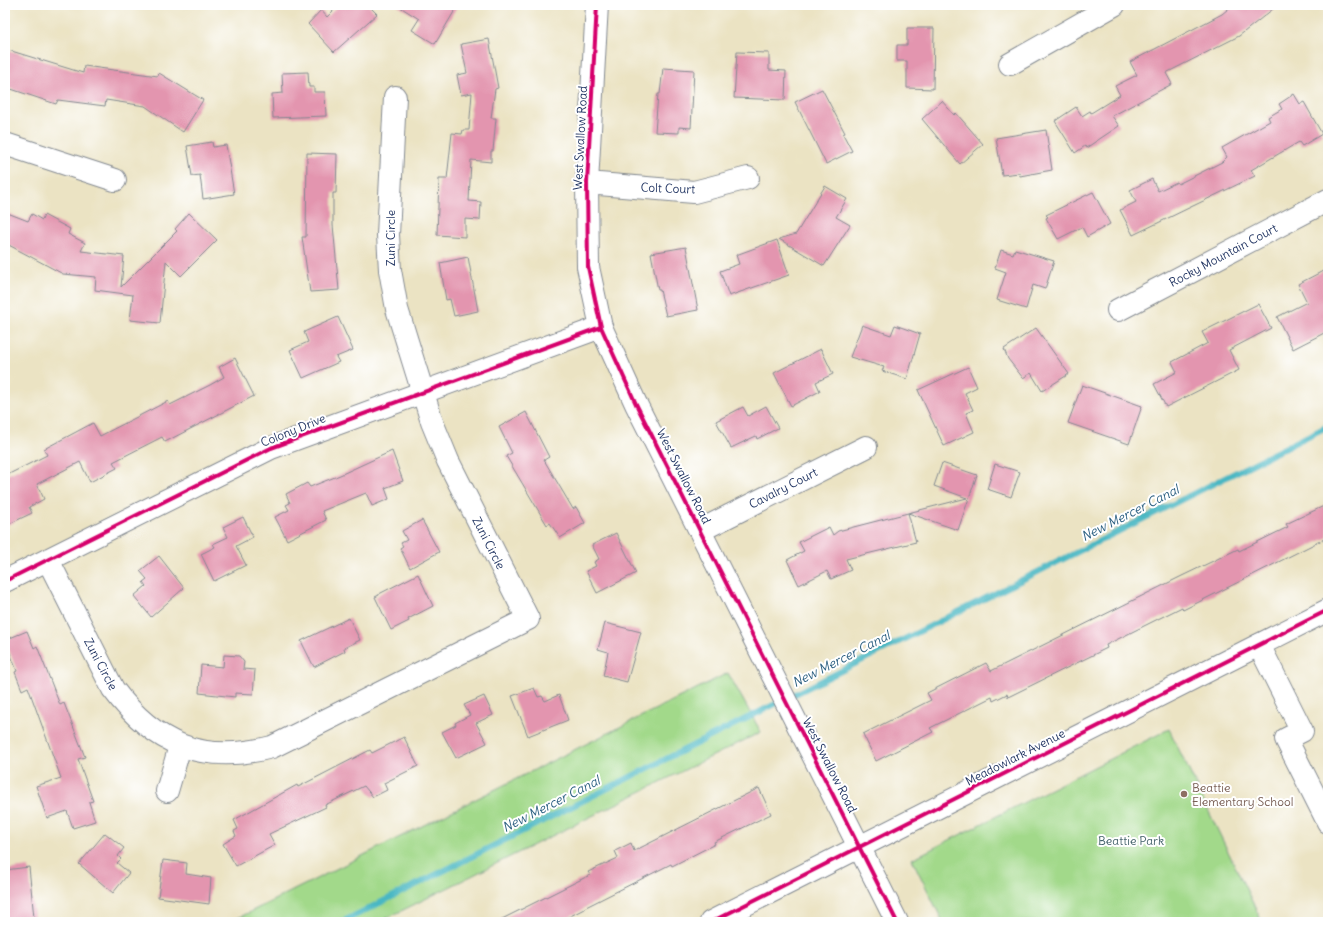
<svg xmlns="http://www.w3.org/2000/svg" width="1333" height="927" viewBox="0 0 1333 927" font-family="Delius,sans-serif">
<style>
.green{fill:#a2d98a;stroke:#5e8474}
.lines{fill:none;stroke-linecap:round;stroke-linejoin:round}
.stream{stroke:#49b7c3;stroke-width:6}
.building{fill:#e395af}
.minor-casing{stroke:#838990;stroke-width:24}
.minor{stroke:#fff;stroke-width:22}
.cycleway-casing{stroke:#fff;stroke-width:6}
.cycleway{stroke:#d6006c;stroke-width:4}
.education-dot{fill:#8d6e63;stroke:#fff;stroke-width:1.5}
.labels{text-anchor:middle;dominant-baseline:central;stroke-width:4;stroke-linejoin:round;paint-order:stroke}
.street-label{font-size:12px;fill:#1b2f5e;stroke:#fff}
.education-label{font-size:12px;fill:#785e54;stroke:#fff;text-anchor:start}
.park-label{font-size:12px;fill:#44626b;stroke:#fff}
.water-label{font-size:13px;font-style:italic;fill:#2b5f81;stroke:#fff}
</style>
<rect width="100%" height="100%" fill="#fff"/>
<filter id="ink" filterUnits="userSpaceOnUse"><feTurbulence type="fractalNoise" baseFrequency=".025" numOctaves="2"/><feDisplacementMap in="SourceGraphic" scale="8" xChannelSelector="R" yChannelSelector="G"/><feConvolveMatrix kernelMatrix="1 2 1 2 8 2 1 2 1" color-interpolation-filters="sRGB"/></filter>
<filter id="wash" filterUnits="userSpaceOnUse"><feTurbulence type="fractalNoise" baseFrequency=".012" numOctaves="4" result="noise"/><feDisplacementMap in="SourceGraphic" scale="16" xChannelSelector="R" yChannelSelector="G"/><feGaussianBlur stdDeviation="0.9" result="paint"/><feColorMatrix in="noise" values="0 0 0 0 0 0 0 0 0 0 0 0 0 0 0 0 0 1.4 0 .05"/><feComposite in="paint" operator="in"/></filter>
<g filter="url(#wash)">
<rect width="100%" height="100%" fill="#ebe3c3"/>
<!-- green -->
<g class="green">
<polygon points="728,673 761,732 379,922 230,922"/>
<polygon points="1169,729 1262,922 943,922 912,859"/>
</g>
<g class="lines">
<!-- stream -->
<polyline class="stream" points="342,922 1328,426"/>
</g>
<g id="blocks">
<!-- building -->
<g class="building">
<polygon points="339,5 368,5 377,14 334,52 308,24 321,10 327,17"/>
<polygon points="397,5 458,5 435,44 412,30 419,19"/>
<polygon points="1233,5 1278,5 1239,36 1166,73 1172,84 1112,116 1119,126 1086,148 1085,146 1075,153 1055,121 1076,107 1082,116 1090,111 1091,113 1120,95 1115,86 1137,75 1130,62 1222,14"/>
<polygon points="907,28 934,28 933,89 907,88 907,61 897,61 897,45 907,45"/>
<polygon points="489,39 498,88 495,89 491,118 496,118 493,151 491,151 491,162 471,160 469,201 481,202 480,220 465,219 465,237 437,235 439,179 447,179 452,133 462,134 463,130 469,130 472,93 461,95 457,75 467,73 461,44"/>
<polygon points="5,49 83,73 84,66 158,76 159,73 203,100 183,132 145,106 106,100 105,106 58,100 56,104 5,87"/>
<polygon points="737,52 769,53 769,70 786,71 785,100 734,98"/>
<polygon points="663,68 694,70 691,128 679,127 679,133 655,132 658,94 660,94"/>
<polygon points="308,72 309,87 314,87 314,92 325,92 326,116 273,118 272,94 283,93 282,73"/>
<polygon points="822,89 845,133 843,134 852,151 826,164 795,102"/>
<polygon points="1294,94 1300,104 1304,102 1322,134 1302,146 1299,142 1251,170 1255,176 1133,235 1120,210 1136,202 1130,190 1152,179 1158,191 1177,182 1178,184 1222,162 1227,157 1222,148 1270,121 1268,117 1282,109 1279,104"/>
<polygon points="942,101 954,115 956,113 983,144 960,164 922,119"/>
<polygon points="1046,130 1052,170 1020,176 1019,173 1002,175 996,138"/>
<polygon points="212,142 213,147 226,145 234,194 203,199 200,175 192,176 187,146"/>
<polygon points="307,153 337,154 336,193 333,193 333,225 339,290 310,292 302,237 306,237"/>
<polygon points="825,186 847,199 836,217 850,225 824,266 779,239 796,234"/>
<polygon points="1093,192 1110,224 1087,237 1082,227 1058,239 1046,218 1048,217 1046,215"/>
<polygon points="5,212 28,221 32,214 42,220 44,215 70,229 68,234 85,243 81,251 124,256 121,287 177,231 175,229 189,213 217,240 181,276 166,261 160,323 130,320 133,295 95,290 96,277 63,274 5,243"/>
<polygon points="777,240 789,275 729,296 720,271 739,264 736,255"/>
<polygon points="686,247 698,310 666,316 660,290 658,290 651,253"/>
<polygon points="1015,249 1054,261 1045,289 1033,285 1026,309 997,300 1006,272 995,268 1001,250 1013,254"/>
<polygon points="468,257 478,311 454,316 450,299 446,300 440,263"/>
<polygon points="1323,271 1328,280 1328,331 1293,349 1277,317 1307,302 1298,284"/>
<polygon points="1258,304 1271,328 1229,350 1239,370 1166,407 1154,384 1177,372 1172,362 1208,343 1202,332"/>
<polygon points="338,317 353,350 336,357 339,362 303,378 290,350 308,342 304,332"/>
<polygon points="862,325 891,335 895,325 920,334 907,379 882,371 884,367 850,357"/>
<polygon points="1036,328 1069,374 1042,391 1031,373 1023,378 1008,359 1004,349"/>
<polygon points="821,349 833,374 816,382 820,391 791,406 774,373"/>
<polygon points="235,358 254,396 165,442 162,437 113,462 117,468 90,482 80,462 37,484 44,499 29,507 32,513 5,526 5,476 47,455 44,449 93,423 100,436 168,401 170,405 210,385 224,377 219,367"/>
<polygon points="968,367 977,387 965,393 973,410 966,413 974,432 944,446 918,390"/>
<polygon points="1082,385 1142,406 1129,444 1068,423"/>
<polygon points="766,406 778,428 757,439 756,436 731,448 716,421 743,407 748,416"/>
<polygon points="526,412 549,457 544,460 573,509 576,507 585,523 560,538 550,523 547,525 506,456 512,453 499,427"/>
<polygon points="392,451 403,481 385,488 389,499 372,506 366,493 322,511 326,520 287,540 275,517 289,510 286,505 290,503 286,494 307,483 310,487 340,475"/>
<polygon points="942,463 977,475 958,530 908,513 967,498 934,486"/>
<polygon points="995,464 1020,472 1011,497 987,489"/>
<polygon points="1328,504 1328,537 1183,610 1182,607 1106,645 1107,648 1008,697 1007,694 993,701 992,697 930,728 933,732 876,761 863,734 931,700 927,693 986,663 991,671 1182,576 1238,549 1239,551 1288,527 1286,524"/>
<polygon points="908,513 916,542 846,559 851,570 831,579 827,571 799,585 787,560 804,551 799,542 829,527 833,535 838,531"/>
<polygon points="243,517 253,537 236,546 246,565 214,581 201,554 215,547 213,544 228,537 223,527"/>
<polygon points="422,520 439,552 410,568 400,548 403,546 401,543 407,540 402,531"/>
<polygon points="616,533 636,573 597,593 586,571 596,566 594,562 599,559 592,545"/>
<polygon points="159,556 184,588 151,617 134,596 146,586 143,582 147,579 140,571"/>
<polygon points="418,574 433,606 408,619 409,621 391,630 375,597 379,595 379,594"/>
<polygon points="349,618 360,640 344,648 345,651 314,667 301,641"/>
<polygon points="605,623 641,632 627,682 603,676 608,652 598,649"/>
<polygon points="27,631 34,648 37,646 60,705 64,703 85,757 78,759 93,801 89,802 95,821 73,828 67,811 47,818 36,786 61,778 28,687 22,690 15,672 17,671 5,640"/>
<polygon points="224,655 239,656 244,662 243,669 255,670 253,694 235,693 235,697 199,693 201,665 223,667"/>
<polygon points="534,688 538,697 542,696 545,701 559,695 568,720 528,736 512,696"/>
<polygon points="484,696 493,715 476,723 487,743 456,758 442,732 456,725 455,723 470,715 464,705"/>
<polygon points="404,737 418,766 384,783 387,790 373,797 364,786 325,805 326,807 269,834 275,845 236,866 223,844 236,836 234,831 238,829 234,820 297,785 298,787 370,750 372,753"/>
<polygon points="759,788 771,814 714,842 715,844 672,866 671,864 584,908 584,909 559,922 496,922 590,875 588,872 618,858 615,851 631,843 634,851"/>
<polygon points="105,833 124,848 118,856 121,859 117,863 129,873 113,893 79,864"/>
<polygon points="163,860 187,863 186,874 211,878 209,904 158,897"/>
<polygon points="29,867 34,918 5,922 5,870"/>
</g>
</g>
</g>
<g filter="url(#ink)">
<use href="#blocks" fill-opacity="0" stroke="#838990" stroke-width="1"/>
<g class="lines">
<defs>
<g id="minor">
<polyline points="597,5 587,183 588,267 601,327 636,404 897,922"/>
<polyline points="1010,64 1114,5"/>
<polyline points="5,144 115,180"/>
<polyline points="587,183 694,192 748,178"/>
<polyline points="1118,310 1328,200"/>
<polyline points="701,530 866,447"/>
<path d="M 48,560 L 113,689 C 155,745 203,765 272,747 L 528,619 L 448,461 L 432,422 L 397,309 L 390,270 L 388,235 L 395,97"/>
<polyline points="5,581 271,448 601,327"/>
<polyline points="1259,645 1302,731 1286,739 1328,822"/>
<polyline points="167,791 180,746"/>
<polyline points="711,922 1328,610"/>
</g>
</defs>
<!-- minor casing -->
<use href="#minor" class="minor-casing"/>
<!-- minor -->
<use href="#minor" class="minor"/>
<defs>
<g id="cycleway">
<polyline points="597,5 587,183 588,267 601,327 636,404 897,922"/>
<polyline points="5,581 271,448 601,327"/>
<polyline points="711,922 1328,610"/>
</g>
</defs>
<!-- cycleway casing -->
<use href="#cycleway" class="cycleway-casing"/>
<!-- cycleway -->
<use href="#cycleway" class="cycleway"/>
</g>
</g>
<!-- markers -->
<circle class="education-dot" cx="1184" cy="794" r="4"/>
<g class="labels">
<!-- street labels -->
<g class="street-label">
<text transform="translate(580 138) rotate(-87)">West Swallow Road</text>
<text transform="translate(668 188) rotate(2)">Colt Court</text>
<text transform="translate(390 238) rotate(-90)">Zuni Circle</text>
<text transform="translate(1223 255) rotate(-28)">Rocky Mountain Court</text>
<text transform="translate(293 430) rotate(-22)">Colony Drive</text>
<text transform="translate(684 476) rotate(63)">West Swallow Road</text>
<text transform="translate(783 488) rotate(-27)">Cavalry Court</text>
<text transform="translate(489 543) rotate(63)">Zuni Circle</text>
<text transform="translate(101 664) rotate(62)">Zuni Circle</text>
<text transform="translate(1015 757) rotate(-27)">Meadowlark Avenue</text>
<text transform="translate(830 765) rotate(63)">West Swallow Road</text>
</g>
<!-- education labels -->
<g class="education-label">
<text x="1192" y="787">Beattie<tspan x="1192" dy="14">Elementary School</tspan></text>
</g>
<!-- park labels -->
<g class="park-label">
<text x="1131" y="840">Beattie Park</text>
</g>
<!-- water labels -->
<g class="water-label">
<text transform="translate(1130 513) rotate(-27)">New Mercer Canal</text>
<text transform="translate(841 659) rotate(-27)">New Mercer Canal</text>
<text transform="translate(551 804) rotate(-27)">New Mercer Canal</text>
</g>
</g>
<!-- margin -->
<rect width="1333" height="927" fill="none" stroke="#fff" stroke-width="20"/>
</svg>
